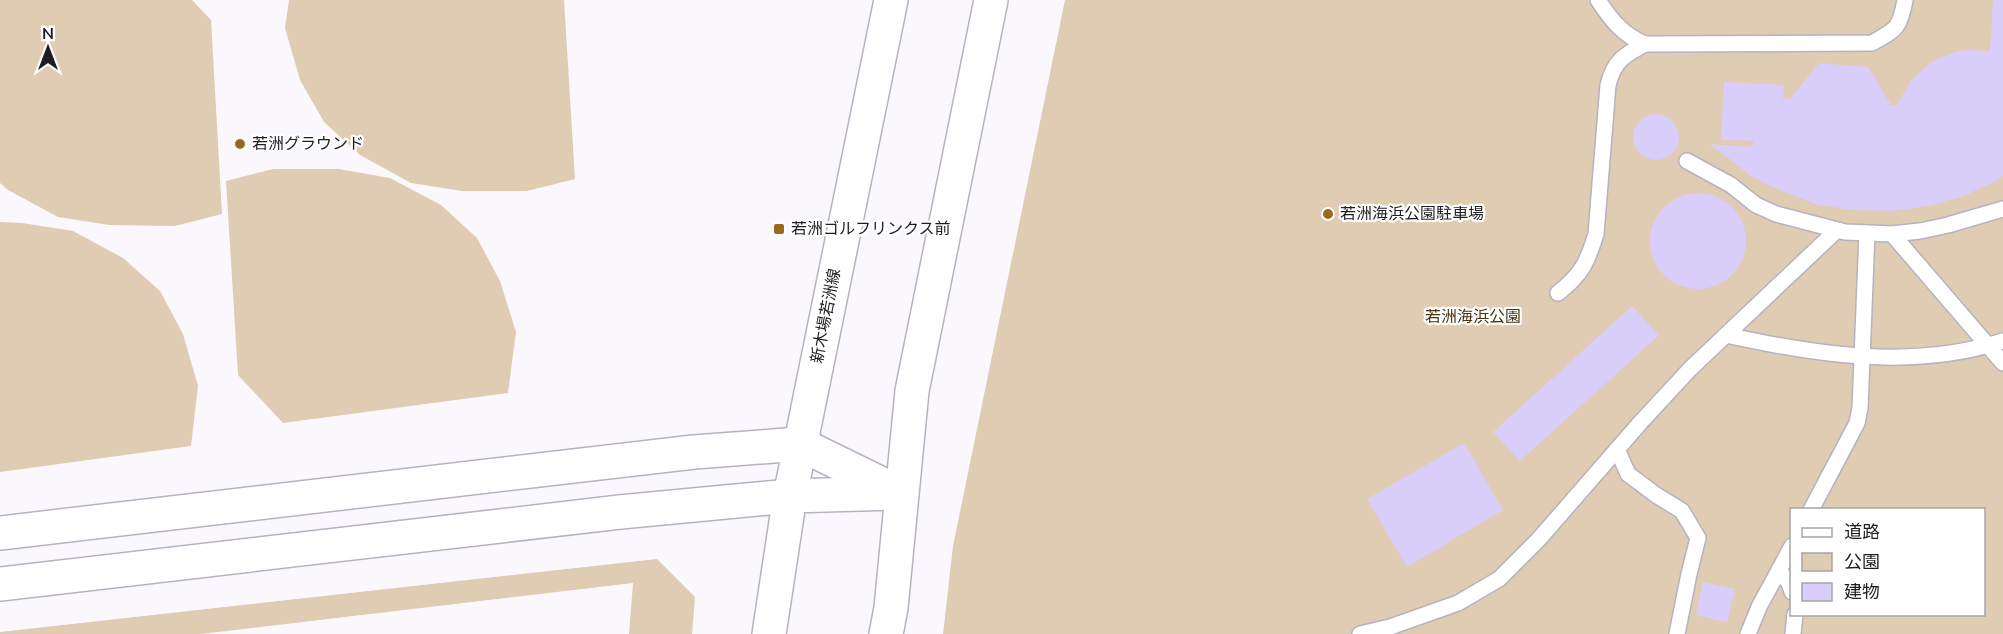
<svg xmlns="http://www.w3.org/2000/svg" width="2003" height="634" viewBox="0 0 2003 634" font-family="'Nunito Sans','Noto Sans JP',sans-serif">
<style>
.green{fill:#dfccb3;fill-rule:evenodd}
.building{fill:#d9cdfa}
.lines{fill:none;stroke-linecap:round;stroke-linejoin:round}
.service-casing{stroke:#b6b3bf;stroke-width:18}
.tertiary-casing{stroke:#b6b3bf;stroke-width:36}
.service{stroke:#fff;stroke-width:15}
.tertiary{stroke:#fff;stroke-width:33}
.poi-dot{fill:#9a6a1c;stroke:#fff;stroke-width:2}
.labels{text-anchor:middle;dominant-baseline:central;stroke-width:4.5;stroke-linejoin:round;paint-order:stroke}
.poi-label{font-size:16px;fill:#1e1d21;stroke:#fff;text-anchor:start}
.street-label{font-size:16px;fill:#1e1d21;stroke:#fff}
.park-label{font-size:16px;fill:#483212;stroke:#fff}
</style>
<rect width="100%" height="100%" fill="#faf8fd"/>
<!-- green -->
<g class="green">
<polygon points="0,0 192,0 211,20 222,214 175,226 109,225 58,217 8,190 0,183"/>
<polygon points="289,0 564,0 575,179 527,191 462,191 411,183 360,155 324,122 300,80 285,28"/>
<path d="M 1065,0 L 2003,0 L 2003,634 L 943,634 L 953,546 ZM 1792,510 L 1984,510 L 1984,614 L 1792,614 Z"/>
<polygon points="273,169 339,169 390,178 441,205 477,238 500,281 516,332 508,393 283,423 238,375 226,181"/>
<polygon points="0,222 22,223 73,231 123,258 160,291 183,334 198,386 191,446 0,472"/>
<polygon points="657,559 695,597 692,634 629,634 633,583 201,634 0,634 0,632"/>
</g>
<!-- building -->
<g class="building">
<polygon points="1993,0 2003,0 2003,176 1998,180 1964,196 1929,206 1891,211 1852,210 1815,204 1770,186 1751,176 1710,144 1751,147 1754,141 1721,140 1724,82 1784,85 1783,99 1790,99 1819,63 1868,67 1891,105 1897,105 1911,80 1933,61 1955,52 1967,50 1990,51"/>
<circle cx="1656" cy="137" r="23"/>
<circle cx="1698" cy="241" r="48"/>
<polygon points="1632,306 1659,335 1520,461 1493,432"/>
<polygon points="1464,443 1503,510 1407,567 1367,499"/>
<polygon points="1703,582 1735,589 1727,622 1696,615"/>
</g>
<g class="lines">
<defs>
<g id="service">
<path d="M 1598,0 C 1611,20 1623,35 1645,44 L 1872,43 C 1897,29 1900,28 1905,0"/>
<polyline points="1687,161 1731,185 1756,205 1776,214 1845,232 1892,234 1920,231 1948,225 2003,209"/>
<polyline points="1892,234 2003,363"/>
<path d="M 1558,293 C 1582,274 1587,263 1596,234 L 1608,85 C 1614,61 1624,55 1645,44"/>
<path d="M 1726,335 C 1817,355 1913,370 2003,341"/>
<polyline points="1617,449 1628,474 1656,495 1682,511 1698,538 1689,574 1677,634"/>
<polyline points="1811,510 1857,423 1860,408 1867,233"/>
<polyline points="1779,570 1789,583 1792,592"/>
<polyline points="1360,634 1390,627 1458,603 1499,579 1539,539 1640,423 1690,369 1837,230"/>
<polyline points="1748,634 1759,607 1792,546"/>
<polyline points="1793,634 1795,614"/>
</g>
<g id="tertiary">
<polyline points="0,533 694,452 800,444 900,493"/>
<polyline points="0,584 620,512 790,496 896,493"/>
<polyline points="769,634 790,496 891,0"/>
<polyline points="886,634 891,608 912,391 991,0"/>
</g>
</defs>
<!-- service casing -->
<use href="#service" class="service-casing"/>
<!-- tertiary casing -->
<use href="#tertiary" class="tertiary-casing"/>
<!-- service -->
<use href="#service" class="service"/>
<!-- tertiary -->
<use href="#tertiary" class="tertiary"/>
</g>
<!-- markers -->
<g class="poi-dot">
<circle cx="240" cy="144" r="6"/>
<circle cx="1328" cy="214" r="6"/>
<rect x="773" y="223" width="12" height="12" rx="3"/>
</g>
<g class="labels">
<!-- poi labels -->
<g class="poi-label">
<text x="252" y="144">若洲グラウンド</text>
<text x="1340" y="214">若洲海浜公園駐車場</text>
<text x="791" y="229">若洲ゴルフリンクス前</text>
</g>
<!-- street labels -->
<g class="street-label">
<text transform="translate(826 316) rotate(-79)">新木場若洲線</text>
</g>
<!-- park labels -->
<g class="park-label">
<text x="1473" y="317">若洲海浜公園</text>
</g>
</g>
<!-- legend -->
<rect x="1790" y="508" width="195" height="108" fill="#ffffff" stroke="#a5a5a6" stroke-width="1.5"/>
<rect x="1802" y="528" width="30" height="9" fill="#ffffff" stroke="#a5a5a6" stroke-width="1.5"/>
<text x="1844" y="538" font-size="18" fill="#1e1d21">道路</text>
<rect x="1802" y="553" width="30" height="18" fill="#dfccb3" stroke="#a5a5a6" stroke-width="1.5"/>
<text x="1844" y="568" font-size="18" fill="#1e1d21">公園</text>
<rect x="1802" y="583" width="30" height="18" fill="#d9cdfa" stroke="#a5a5a6" stroke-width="1.5"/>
<text x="1844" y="598" font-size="18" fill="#1e1d21">建物</text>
<!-- north arrow -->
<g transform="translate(48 48)" stroke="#ffffff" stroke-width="4.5" paint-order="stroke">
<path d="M0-4.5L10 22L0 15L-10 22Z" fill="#1e1d21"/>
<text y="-9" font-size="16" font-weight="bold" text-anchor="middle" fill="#1e1d21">N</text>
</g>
</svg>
